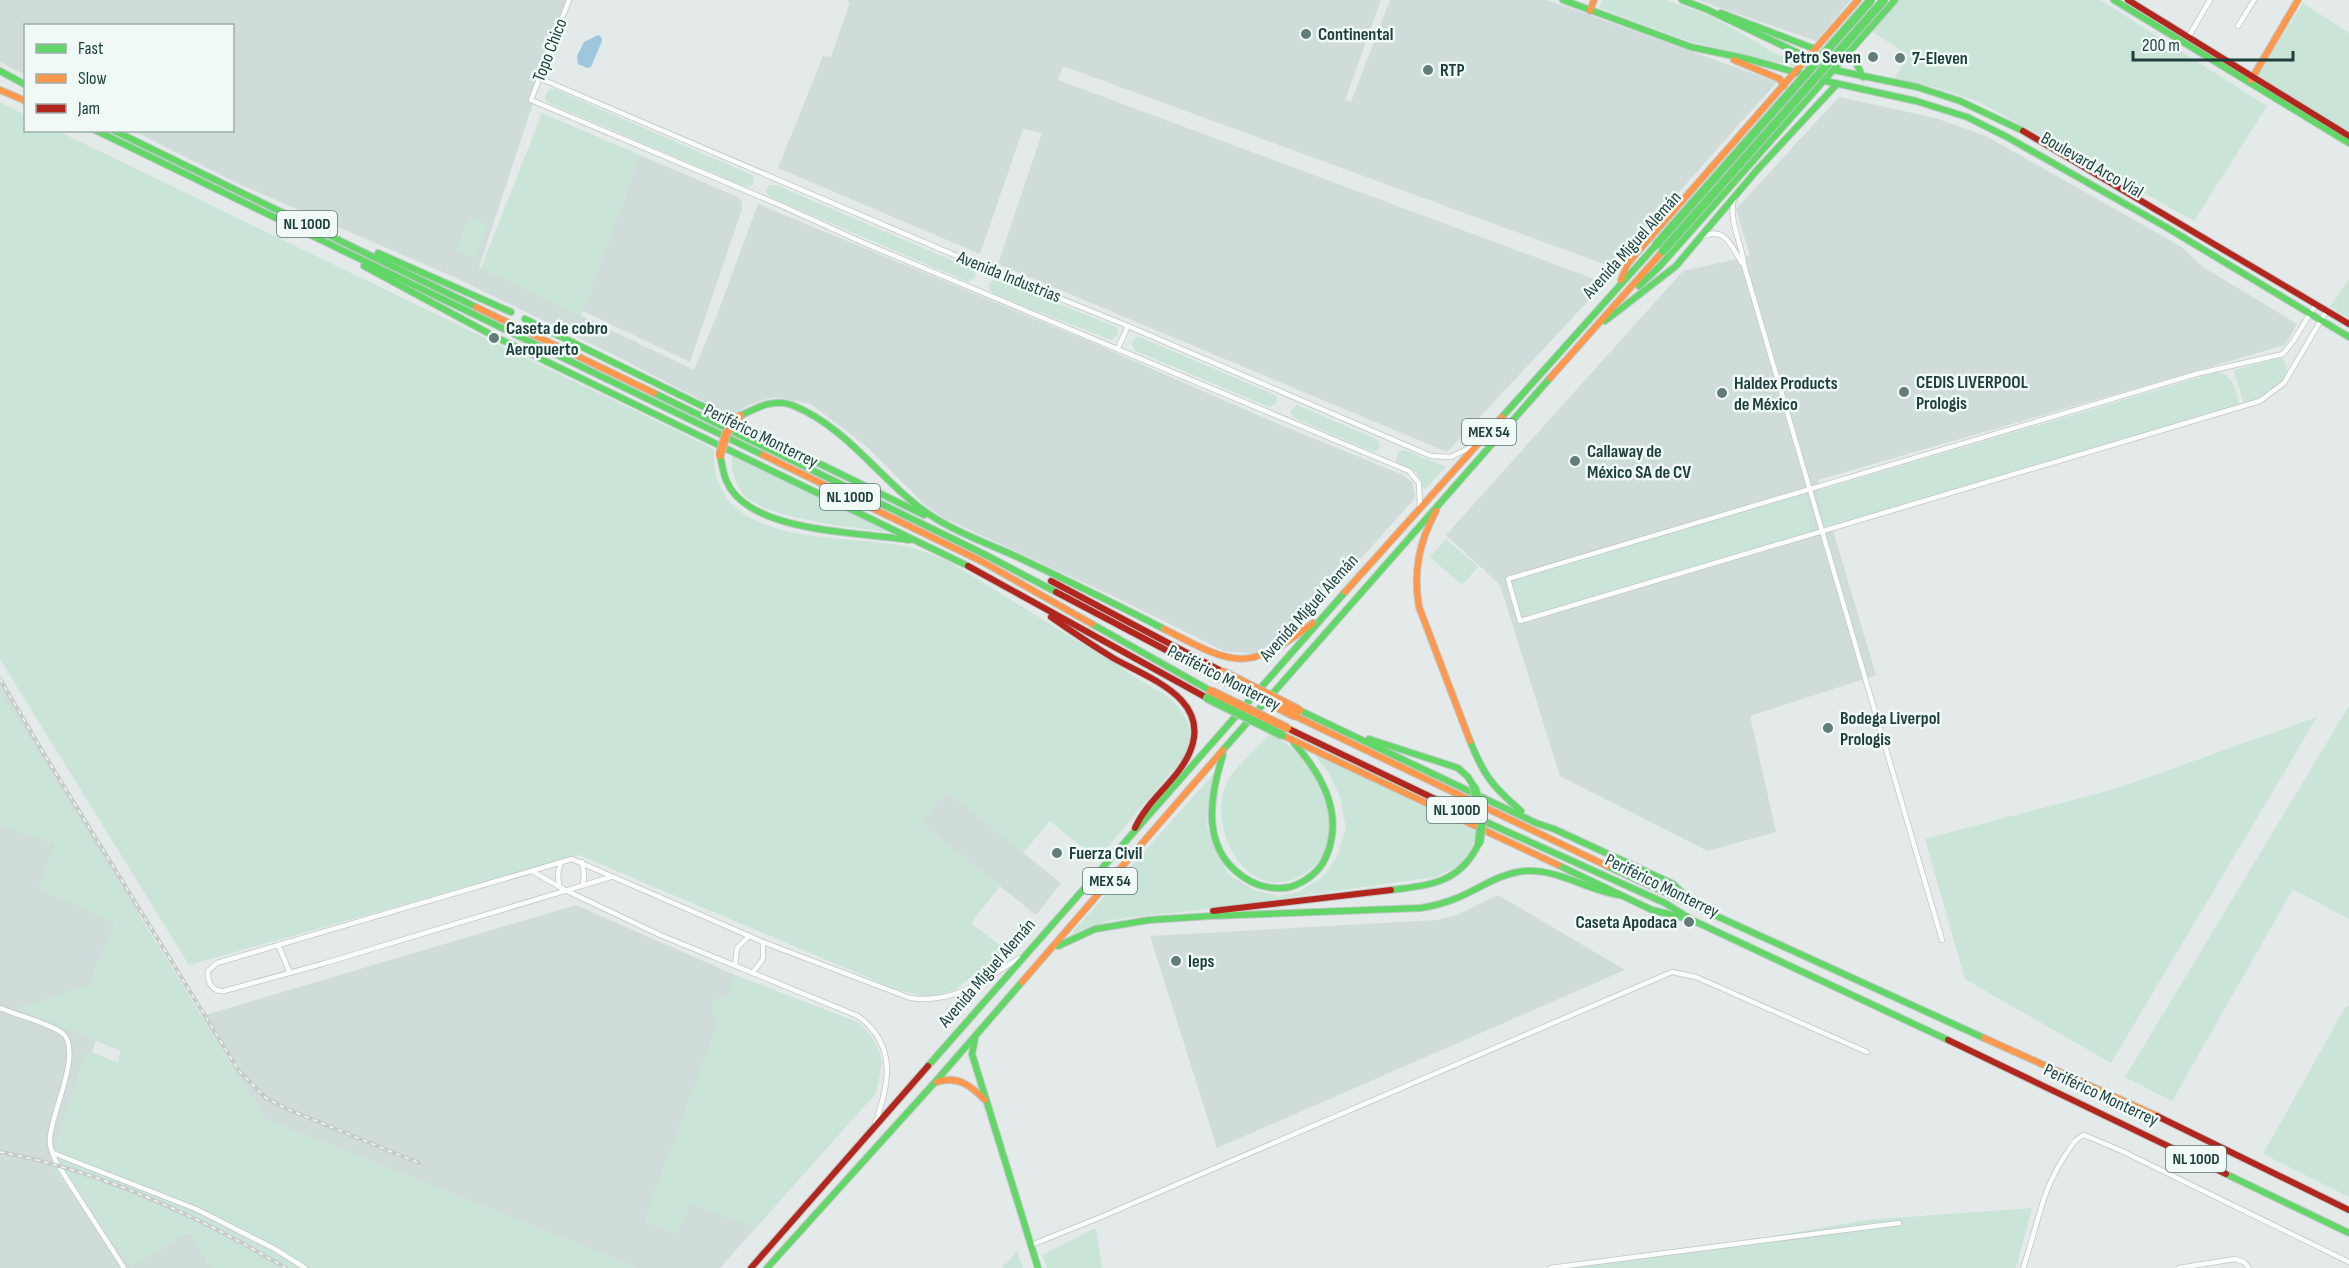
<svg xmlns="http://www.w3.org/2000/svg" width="2349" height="1268" viewBox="0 0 2349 1268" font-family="'Sofia Sans Condensed',sans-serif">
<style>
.built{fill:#d0dcd9}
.green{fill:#cae4d8}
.water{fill:#9ec7dd}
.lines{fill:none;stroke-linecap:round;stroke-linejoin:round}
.street-casing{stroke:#c0c7c6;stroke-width:6}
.fast-casing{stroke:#bec8c6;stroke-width:8}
.slow-casing{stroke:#bec8c6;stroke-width:8}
.jam-casing{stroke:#bec8c6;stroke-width:8}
.street{stroke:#fbfcfc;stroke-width:4.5}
.fast{stroke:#63d668;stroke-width:6}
.slow{stroke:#ff974d;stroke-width:6}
.jam{stroke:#b3261e;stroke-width:6}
.rail-casing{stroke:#c6cbca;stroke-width:4}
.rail{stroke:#f0f9f6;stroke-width:1.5;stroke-dasharray:4.5;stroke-linecap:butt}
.fast-bridge-casing{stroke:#bbc6c5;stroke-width:10;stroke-linecap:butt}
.slow-bridge-casing{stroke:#bbc6c5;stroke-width:10;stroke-linecap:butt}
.fast-bridge{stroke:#63d668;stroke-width:8}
.slow-bridge{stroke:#ff974d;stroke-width:8}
.poi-dot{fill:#637b79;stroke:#f0f9f6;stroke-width:2}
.labels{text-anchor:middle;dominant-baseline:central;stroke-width:5;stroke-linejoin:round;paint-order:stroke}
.shield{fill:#f0f9f6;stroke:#5d7774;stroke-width:1.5}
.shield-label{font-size:16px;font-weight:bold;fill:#1e3f3d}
.poi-label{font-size:18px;font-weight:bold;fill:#1e3f3d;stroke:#f0f9f6;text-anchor:start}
.street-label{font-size:18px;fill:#1e3f3d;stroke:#f0f9f6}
</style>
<rect width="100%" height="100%" fill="#e3eae9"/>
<!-- built -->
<g class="built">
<polygon points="0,0 567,0 479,267 694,370 717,315 758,204 1086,340 1269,420 1403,475 1412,482 1415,494 1414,499 1293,635 1269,651 1255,654 1224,651 1119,599 942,517 925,505 867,447 811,404 773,397 746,406 734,417 610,353 456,278 241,185 134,131 232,130 232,26 26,26 25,75 0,62"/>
<polygon points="846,0 1381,0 1345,100 1351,102 1390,0 1547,0 1777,82 1612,267 1063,66 1058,80 1605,283 1447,452 998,264 1042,133 1023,129 980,254 778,168 823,56 831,57 850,2"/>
<polygon points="1698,0 1851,0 1816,41"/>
<polygon points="1839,97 1935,118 1986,136 2180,246 2203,267 2297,324 2285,345 1818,480 1876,675 1750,716 1776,832 1708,851 1560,776 1500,585 1446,535 1683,271 1750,256 1736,209"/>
<polygon points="640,155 740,198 742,203 742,209 690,362 583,311"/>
<polygon points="0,680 140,912 52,1169 242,1259 255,1268 0,1268"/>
<polygon points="946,791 1061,883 1036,915 921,823"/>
<polygon points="1498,895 1625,970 1217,1148 1150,936 1437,920 1457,915"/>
<polygon points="576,905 735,975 859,1023 870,1034 878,1048 882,1063 875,1094 720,1268 638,1268 266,1120 202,1016"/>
</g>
<!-- green -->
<g class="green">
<polygon points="1602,0 1667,0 1713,17 1778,55 1801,61 1797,67 1689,41 1599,8"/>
<polygon points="1900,0 2100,0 2267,106 2194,221 1979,102 1937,88 1894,79 1909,55 1872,32"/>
<polygon points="2303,3 2349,33 2349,135 2256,78"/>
<polygon points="549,89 554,89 752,175 754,179 753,184 746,187 549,103 545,99 545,95"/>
<path d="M 0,102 L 25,115 L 26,130 L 58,131 L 714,449 C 709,551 843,532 908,547 C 922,550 935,556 948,561 L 1171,699 C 1189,718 1195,731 1185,756 L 1099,857 L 1087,851 L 1050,821 L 1023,853 L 946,791 L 922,824 L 1000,886 L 971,923 L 1006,950 L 955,990 L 926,997 L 895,989 L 579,855 L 189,965 L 0,659 Z"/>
<polygon points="542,113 640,155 581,317 481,268"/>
<polygon points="769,185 776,185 974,270 975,277 968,282 770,197 766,192"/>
<polygon points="470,216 488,224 474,258 456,250"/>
<polygon points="2349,279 2349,318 2330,307"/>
<polygon points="999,280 1116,327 1118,335 1111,340 993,294 989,289 989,284 994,280"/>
<polygon points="1137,337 1142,338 1275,395 1277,399 1276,404 1269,407 1136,351 1132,345 1133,340"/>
<path d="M 2280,358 L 2284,360 L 2288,372 C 2278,389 2262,400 2244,405 L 2234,370 Z"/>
<path d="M 2218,372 C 2234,375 2235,391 2240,405 L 2236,408 L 1825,527 L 1817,493 L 1820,490 Z"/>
<polygon points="1297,405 1378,440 1380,448 1374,452 1294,418 1290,411"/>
<polygon points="1404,450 1446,467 1425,489 1422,488 1417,473 1396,461 1398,452"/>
<path d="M 732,454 L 902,534 C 862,528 786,522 753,502 C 737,493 730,471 732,454 Z"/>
<path d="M 1802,495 L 1807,498 L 1815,525 L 1812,531 L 1526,616 L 1520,614 C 1516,602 1508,588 1519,578 Z"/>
<polygon points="1446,539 1478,567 1462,585 1430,557"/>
<polygon points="0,690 266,1120 638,1268 211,1268 189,1232 132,1267 52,1169 58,1135 87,1050 118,1063 121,1051 17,1009 89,985 114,923 38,888 55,844 0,825"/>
<polygon points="2349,706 2349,919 2293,889 2172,1101 2125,1077"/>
<polygon points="2317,717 2111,1063 1965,979 1925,839 2118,788"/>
<path d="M 1271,733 C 1297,748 1330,785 1330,816 C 1330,825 1331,835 1329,843 C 1326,854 1319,862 1311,869 C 1255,914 1206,836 1226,784 C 1230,772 1261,744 1271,733 Z"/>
<path d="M 1311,750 L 1477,832 C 1469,859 1461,867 1435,877 C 1356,888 1278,899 1199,910 C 1155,916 1111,914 1070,935 L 1217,770 L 1209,799 L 1207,826 L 1218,855 L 1228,874 L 1254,890 L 1279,896 L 1298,892 L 1323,877 L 1337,857 L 1346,828 L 1340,797 L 1330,775 Z"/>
<path d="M 735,975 L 859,1023 C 883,1046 885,1062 875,1094 L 755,1228 L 691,1203 L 676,1234 L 644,1220 L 718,1022 L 711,1007 L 716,997 L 726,998 Z"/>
<polygon points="2346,1006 2349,1006 2349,1197 2263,1154"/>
<polygon points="2032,1208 2016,1268 1565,1268 1670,1254 1866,1220"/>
<polygon points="1096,1228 1102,1268 1047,1268 1042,1255"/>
<polygon points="1017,1251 1023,1268 1002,1268"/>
</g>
<!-- water -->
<polygon class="water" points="598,35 602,38 602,41 591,67 587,68 578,64 577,56 584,42"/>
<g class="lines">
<defs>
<g id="street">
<polyline points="569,0 531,100 780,205 864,243 1409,471 1419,483 1420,507"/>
<polyline points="2238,26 2254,0"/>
<polyline points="2189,36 2210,0"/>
<polyline points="539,78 985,268 1128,326 1431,456 1451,457 1473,446"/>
<path d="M 1734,199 C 1728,220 1742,243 1744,265 L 1942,940"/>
<path d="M 1700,238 C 1725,224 1731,246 1742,263"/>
<polyline points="2316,304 2294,340 2283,354 2196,374 1508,579 1520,621 2260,401 2284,383 2327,310"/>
<polyline points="1118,348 1128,326"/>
<polyline points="582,862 584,874 583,885"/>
<path d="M 532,871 L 565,890 L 660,935 L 858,1016 C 897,1045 890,1082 875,1124"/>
<path d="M 611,877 L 322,964 L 224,991 C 212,992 207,982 208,971 L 217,963 L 572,859 L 763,942 L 910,998 C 957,1004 981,980 1020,958"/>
<polyline points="559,886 558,873 561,862"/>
<polyline points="279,947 290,973"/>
<polyline points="735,965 737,948 749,936"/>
<polyline points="753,972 763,959 763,942"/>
<path d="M 0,1008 C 19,1016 43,1021 61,1032 C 85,1048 50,1115 50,1139 C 49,1147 53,1154 56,1162 L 124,1268"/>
<polyline points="53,1153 196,1209 275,1249 305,1268"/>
<polyline points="1031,1245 1101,1217 1672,972 1696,977 1867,1052"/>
<polyline points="1550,1268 1899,1223"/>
<path d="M 2023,1268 C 2038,1225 2041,1190 2068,1151 C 2073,1144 2076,1138 2084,1135 L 2122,1151 L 2349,1262"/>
<polyline points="2179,1268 2235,1259 2244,1262 2249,1268"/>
</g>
<g id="fast">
<polyline points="1563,0 1691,47 1748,59 1809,76"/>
<polyline points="1682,0 1706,9 1834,70 1917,87 1960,101 2023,131"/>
<polyline points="2114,0 2349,143"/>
<polyline points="1721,13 1815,49"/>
<polyline points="1850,51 1863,77"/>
<polyline points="0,71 26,85"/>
<polyline points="1821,80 1916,101 1967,117 2007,137 2166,227 2349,337"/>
<polyline points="95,130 763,455"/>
<polyline points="113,130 476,307"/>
<polyline points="378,253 511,312"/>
<polyline points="364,266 488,333"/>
<polyline points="1639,286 1660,266 1895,0"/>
<polyline points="525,319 924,515"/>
<polyline points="1605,321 1676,266 1757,170 1837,84"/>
<polyline points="502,340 968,566"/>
<polyline points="654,393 982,553 1056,592"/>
<path d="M 740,416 C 756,408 774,398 792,405 C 852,429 884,488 938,520 C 961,534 988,544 1013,555 C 1064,579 1114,603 1164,629"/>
<polyline points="1502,417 1656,245"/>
<path d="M 720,455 C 722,464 723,474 727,482 C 749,533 861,532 909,540"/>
<polyline points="1092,624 1211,691"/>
<polyline points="1299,710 1536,823 1554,829 1673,884 1695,905"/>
<polyline points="1369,739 1458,768 1468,777 1474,787"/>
<path d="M 1470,741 C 1484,776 1493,787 1521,811"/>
<polyline points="1223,750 1550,378"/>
<path d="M 1223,755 C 1208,801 1201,854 1250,881 C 1261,887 1277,890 1290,887 C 1304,883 1319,872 1325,859 C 1345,816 1323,776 1294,743"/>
<polyline points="1433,798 1665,903 1692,920 1948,1040"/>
<polyline points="1558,865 1652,910 1689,919"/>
<polyline points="1607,866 1984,1038"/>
<path d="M 1391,890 C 1431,885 1460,883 1479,843"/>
<path d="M 1058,946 L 1095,929 L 1149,920 L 1210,916 L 1421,908 C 1433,906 1445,903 1457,898 C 1479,889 1500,873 1525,871 C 1558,869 1587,890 1619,895"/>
<polyline points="975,1039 972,1054 1038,1268"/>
<polyline points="928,1066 1345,592"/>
<polyline points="2226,1174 2349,1233"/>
<polyline points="767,1268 936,1081 1022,982"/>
</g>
<g id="slow">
<polyline points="1590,11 1594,0"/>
<polyline points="1734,60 1780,79 1784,86"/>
<polyline points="2251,80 2298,0"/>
<polyline points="0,90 26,101"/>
<polyline points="1621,280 1627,265 1634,256 1858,0"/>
<polyline points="476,307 654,393"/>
<polyline points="1550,378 1663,251"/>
<polyline points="763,455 983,562 1092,624"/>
<path d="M 1436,511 C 1419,542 1413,572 1419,607 L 1470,741"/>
<polyline points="1345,592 1502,417"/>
<path d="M 1164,629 C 1234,665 1247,674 1313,623"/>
<polyline points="1295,716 1607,866"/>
<polyline points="1282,735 1558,865"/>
<polyline points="1022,982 1223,750"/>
<polyline points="1984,1038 2157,1116"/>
<path d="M 937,1082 C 958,1075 971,1086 985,1100"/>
</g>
<g id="jam">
<polyline points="2128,0 2349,136"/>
<polyline points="2023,131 2349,324"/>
<polyline points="968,566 1207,698"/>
<polyline points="1051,581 1223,672"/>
<polyline points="1056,592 1219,678"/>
<path d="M 1051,617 C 1071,631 1092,645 1113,658 C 1148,678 1214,699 1189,754 C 1176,782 1148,799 1135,828"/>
<polyline points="1287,728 1433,798"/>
<polyline points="1213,911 1391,890"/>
<polyline points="1948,1040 2226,1174"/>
<polyline points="2157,1116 2349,1210"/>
<polyline points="751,1268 928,1066"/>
</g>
</defs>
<!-- street casing -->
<use href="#street" class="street-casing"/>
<!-- fast casing -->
<use href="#fast" class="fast-casing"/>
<!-- slow casing -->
<use href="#slow" class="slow-casing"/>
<!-- jam casing -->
<use href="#jam" class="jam-casing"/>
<!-- street -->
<use href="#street" class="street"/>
<!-- fast -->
<use href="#fast" class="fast"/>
<!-- slow -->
<use href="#slow" class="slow"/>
<!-- jam -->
<use href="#jam" class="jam"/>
<defs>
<g id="rail">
<polyline points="0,679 44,754 239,1071 266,1098 287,1109 419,1163"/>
<path d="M 0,1152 C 102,1171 198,1216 286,1268"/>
</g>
</defs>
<!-- rail casing -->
<use href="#rail" class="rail-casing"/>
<!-- rail -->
<use href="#rail" class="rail"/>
<defs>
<g id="fast-bridge">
<polyline points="1656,245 1871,0"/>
<polyline points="1663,251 1884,0"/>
<polyline points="1207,698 1282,735"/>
<polyline points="1474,787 1483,815 1479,843"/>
</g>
<g id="slow-bridge">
<polyline points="720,455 726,434 740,416"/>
<polyline points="1223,672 1299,710"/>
<polyline points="1219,678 1295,716"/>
<polyline points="1211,691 1287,728"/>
</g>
</defs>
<!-- fast-bridge casing -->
<use href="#fast-bridge" class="fast-bridge-casing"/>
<!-- slow-bridge casing -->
<use href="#slow-bridge" class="slow-bridge-casing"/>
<!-- fast-bridge -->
<use href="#fast-bridge" class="fast-bridge"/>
<!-- slow-bridge -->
<use href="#slow-bridge" class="slow-bridge"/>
</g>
<!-- markers -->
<g class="poi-dot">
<circle cx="1306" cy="34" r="6"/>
<circle cx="1873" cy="57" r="6"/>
<circle cx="1900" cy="58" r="6"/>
<circle cx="1428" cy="70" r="6"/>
<circle cx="494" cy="338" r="6"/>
<circle cx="1904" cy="392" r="6"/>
<circle cx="1722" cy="393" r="6"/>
<circle cx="1575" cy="461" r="6"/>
<circle cx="1828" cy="728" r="6"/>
<circle cx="1057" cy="853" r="6"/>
<circle cx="1689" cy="922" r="6"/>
<circle cx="1176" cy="961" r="6"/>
</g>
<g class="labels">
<!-- shield labels -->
<g class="shield">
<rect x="277" y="211" width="60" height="26" rx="4.5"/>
<rect x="1462" y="419" width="54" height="26" rx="4.5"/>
<rect x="820" y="484" width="60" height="26" rx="4.5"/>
<rect x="1427" y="797" width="60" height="26" rx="4.5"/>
<rect x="1083" y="868" width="54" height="26" rx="4.5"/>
<rect x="2166" y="1146" width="60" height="26" rx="4.5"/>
</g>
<g class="shield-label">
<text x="307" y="224">NL 100D</text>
<text x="1489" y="432">MEX 54</text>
<text x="850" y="497">NL 100D</text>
<text x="1457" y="810">NL 100D</text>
<text x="1110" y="881">MEX 54</text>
<text x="2196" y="1159">NL 100D</text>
</g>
<!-- poi labels -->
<g class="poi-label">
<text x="1318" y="34">Continental</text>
<text x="1861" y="57" text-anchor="end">Petro Seven</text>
<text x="1912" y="58">7-Eleven</text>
<text x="1440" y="70">RTP</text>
<text x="506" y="328">Caseta de cobro<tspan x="506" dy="21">Aeropuerto</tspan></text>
<text x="1916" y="382">CEDIS LIVERPOOL<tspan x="1916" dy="21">Prologis</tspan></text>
<text x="1734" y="383">Haldex Products<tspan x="1734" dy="21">de México</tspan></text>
<text x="1587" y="451">Callaway de<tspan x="1587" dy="21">México SA de CV</tspan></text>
<text x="1840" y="718">Bodega Liverpol<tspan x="1840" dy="21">Prologis</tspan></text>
<text x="1069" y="853">Fuerza Civil</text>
<text x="1677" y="922" text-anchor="end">Caseta Apodaca</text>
<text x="1188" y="961">Ieps</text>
</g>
<!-- street labels -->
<g class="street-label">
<text transform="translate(550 50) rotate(-69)">Topo Chico</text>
<text transform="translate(2092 165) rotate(30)">Boulevard Arco Vial</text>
<text transform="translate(1632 245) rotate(-48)">Avenida Miguel Alemán</text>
<text transform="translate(1009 277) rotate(22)">Avenida Industrias</text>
<text transform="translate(761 436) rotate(26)">Periférico Monterrey</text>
<text transform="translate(1309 608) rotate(-48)">Avenida Miguel Alemán</text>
<text transform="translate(1224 678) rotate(27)">Periférico Monterrey</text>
<text transform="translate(1662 886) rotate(26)">Periférico Monterrey</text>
<text transform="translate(987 973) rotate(-49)">Avenida Miguel Alemán</text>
<text transform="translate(2101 1095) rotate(25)">Periférico Monterrey</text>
</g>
</g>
<!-- legend -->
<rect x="24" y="24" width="210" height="108" fill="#f0f9f6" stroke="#9cafac" stroke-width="1.5"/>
<rect x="36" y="44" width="30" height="9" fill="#63d668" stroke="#9cafac" stroke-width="1.5"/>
<text x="78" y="54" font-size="18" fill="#1e3f3d">Fast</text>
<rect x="36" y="74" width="30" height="9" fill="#ff974d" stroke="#9cafac" stroke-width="1.5"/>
<text x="78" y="84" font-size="18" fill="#1e3f3d">Slow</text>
<rect x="36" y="104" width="30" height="9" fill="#b3261e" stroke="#9cafac" stroke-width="1.5"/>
<text x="78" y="114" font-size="18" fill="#1e3f3d">Jam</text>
<!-- scale -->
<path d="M2133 51v9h160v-9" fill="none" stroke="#1e3f3d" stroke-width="3"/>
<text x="2142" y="51" font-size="18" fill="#1e3f3d" stroke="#f0f9f6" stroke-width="4.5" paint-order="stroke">200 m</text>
</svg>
